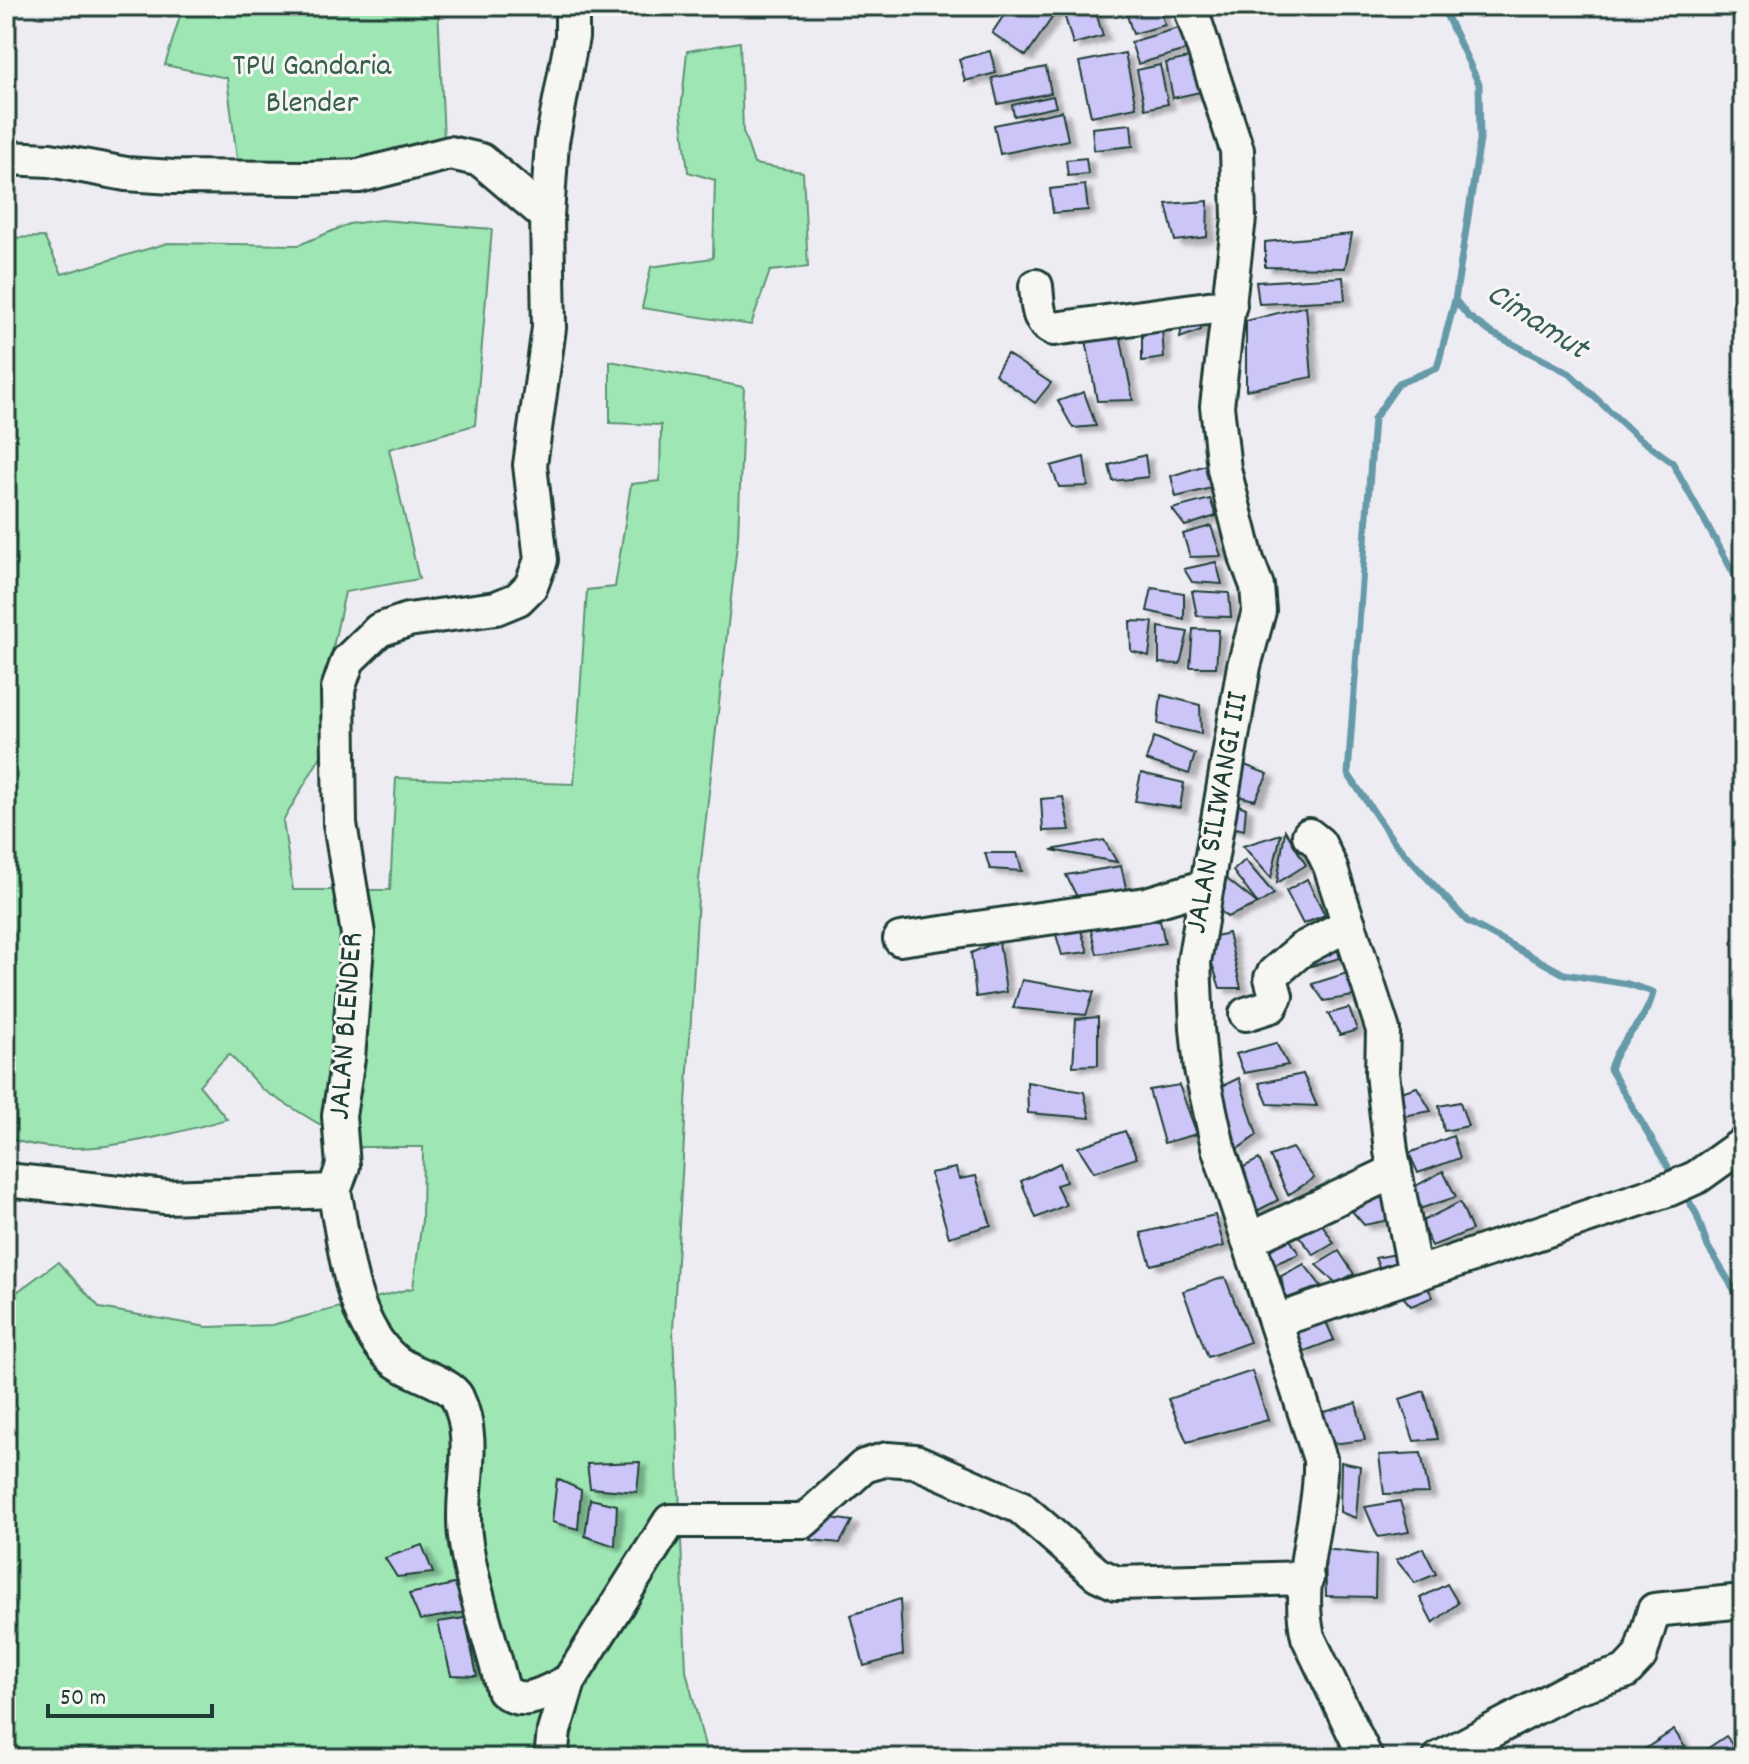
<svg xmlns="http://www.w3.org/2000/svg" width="1749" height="1764" viewBox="0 0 1749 1764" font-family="Dekko,sans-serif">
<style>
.green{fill:#9ee7b5;stroke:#5e9274;stroke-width:2}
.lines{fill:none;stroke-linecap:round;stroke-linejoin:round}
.stream{stroke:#669aa9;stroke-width:7}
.building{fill:#ccc5f8;stroke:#1f3d34;stroke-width:2;filter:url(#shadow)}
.minor-casing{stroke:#1f3d34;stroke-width:38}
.minor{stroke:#f6f6f2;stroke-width:32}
.labels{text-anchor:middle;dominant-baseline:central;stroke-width:6;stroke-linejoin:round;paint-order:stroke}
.park-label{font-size:32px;fill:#385f4e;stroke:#f6f6f2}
.street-label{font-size:32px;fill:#1f3d34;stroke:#f6f6f2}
.water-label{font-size:34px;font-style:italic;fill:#375c5b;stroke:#f6f6f2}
</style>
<defs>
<filter id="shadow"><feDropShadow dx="7" dy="4.5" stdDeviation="2" flood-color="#0004"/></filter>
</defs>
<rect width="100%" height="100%" fill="#eeecf3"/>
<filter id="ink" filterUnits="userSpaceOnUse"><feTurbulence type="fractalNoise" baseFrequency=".0125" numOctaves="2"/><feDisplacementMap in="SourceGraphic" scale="16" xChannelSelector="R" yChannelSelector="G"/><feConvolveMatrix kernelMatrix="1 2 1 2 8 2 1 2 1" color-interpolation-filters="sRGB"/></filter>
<g filter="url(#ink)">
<!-- green -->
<g class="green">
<polygon points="183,6 438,6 444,140 381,161 238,167 227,78 165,65"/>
<polygon points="740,42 743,131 754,164 803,172 808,267 770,271 751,325 642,308 651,267 713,258 715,180 688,172 681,111 687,51"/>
<path d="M 381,220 L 492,229 L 475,425 L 389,449 L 419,579 L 345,592 L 326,679 L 321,756 L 283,821 L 293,890 L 390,890 L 396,778 L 574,784 L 587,590 L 615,587 L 631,484 L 660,481 L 661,425 L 610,423 L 610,361 L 744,387 L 738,536 L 699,880 L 673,1330 L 686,1671 L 708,1758 L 6,1758 L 6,1300 L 58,1262 L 100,1308 L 207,1327 L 272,1325 L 413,1288 L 422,1220 L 423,1147 L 357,1147 L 263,1090 L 229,1054 L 199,1085 L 227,1119 C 162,1137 70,1163 6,1137 L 6,238 L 44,237 L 62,274 L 168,243 L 299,245 L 349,224 Z"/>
</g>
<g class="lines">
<!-- stream -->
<g class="stream">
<polyline points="1442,6 1479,84 1480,140 1455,300 1468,316 1490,332 1569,373 1635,435 1672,462 1743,590"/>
<path d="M 1455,300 L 1437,368 L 1399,383 L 1374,419 L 1348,774 L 1394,842 L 1467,921 L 1564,974 L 1628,984 L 1653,992 C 1647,1023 1618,1039 1610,1069 L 1675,1179"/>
<polyline points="1684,1193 1696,1213 1708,1247 1743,1304"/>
</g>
</g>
<!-- building -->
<g class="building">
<polygon points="1010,6 1060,6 1026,56 992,33"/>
<polygon points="1094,6 1103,36 1073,44 1064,14"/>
<polygon points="1124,6 1159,6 1165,25 1133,34"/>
<polygon points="1192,24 1199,46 1138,64 1131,42"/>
<polygon points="990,51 996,73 965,81 959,59"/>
<polygon points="1125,53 1136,107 1091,116 1079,62"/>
<polygon points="1193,57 1200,92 1173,98 1166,63"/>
<polygon points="1160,65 1168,104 1145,109 1137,70"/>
<polygon points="1046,67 1051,93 998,104 992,78"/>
<polygon points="1053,96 1056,107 1014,116 1012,105"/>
<polygon points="1062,111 1068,140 1000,154 994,125"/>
<polygon points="1131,124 1133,146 1094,150 1092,128"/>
<polygon points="1086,158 1088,174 1068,176 1066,160"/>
<polygon points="1085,185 1088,210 1053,213 1050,189"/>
<polygon points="1208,201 1207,237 1175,241 1166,204"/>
<polygon points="1352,234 1345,268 1265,267 1265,242"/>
<polygon points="1343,277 1345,300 1259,304 1256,282"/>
<polygon points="1306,306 1312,377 1246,390 1246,321"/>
<polygon points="1200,314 1201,330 1180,338 1183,318"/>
<polygon points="1162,327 1164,358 1142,361 1142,332"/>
<polygon points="1119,329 1133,400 1097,401 1085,334"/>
<polygon points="1007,354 1051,383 1035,403 995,374"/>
<polygon points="1084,392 1096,426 1073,428 1058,401"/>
<polygon points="1145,455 1148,477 1113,481 1109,465"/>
<polygon points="1084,457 1088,486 1059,487 1051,466"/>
<polygon points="1212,463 1215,487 1176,497 1171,476"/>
<polygon points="1210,499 1216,516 1185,526 1172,509"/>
<polygon points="1211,526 1221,556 1190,557 1183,534"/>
<polygon points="1216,562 1222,584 1192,582 1184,569"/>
<polygon points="1152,588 1184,593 1184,619 1147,611"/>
<polygon points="1192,591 1229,593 1231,617 1197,616"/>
<polygon points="1130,621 1153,622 1149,656 1131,651"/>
<polygon points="1159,627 1188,632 1180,664 1159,663"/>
<polygon points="1193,629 1219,630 1216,667 1190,667"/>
<polygon points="1161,695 1200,705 1201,734 1158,724"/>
<polygon points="1154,737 1195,754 1189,774 1146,760"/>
<polygon points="1242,764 1268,774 1255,800 1233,795"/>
<polygon points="1141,773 1184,783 1180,808 1135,801"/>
<polygon points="1063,797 1070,830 1043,831 1041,799"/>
<polygon points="1231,802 1246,808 1244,830 1224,825"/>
<polygon points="1285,830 1306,865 1277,883"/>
<polygon points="1281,834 1271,878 1243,846"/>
<polygon points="1104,840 1117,862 1051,850"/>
<polygon points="985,853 1017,853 1022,871 990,869"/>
<polygon points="1245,860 1274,894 1258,904 1233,871"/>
<polygon points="1121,866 1128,896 1080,903 1066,875"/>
<polygon points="1223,876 1258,904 1227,917 1214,905"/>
<polygon points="1307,879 1325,915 1303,924 1286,891"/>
<polygon points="1160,920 1165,943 1097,954 1090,927"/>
<polygon points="1079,925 1088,952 1062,955 1054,928"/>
<polygon points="1228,933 1241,988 1220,988 1204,939"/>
<polygon points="1334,939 1340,958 1308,967 1307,954"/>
<polygon points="999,941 1006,992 976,997 971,953"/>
<polygon points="1347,973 1359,995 1324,1001 1312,984"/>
<polygon points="1022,980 1094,992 1086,1015 1013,1008"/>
<polygon points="1349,1008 1357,1030 1340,1035 1328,1014"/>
<polygon points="1098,1017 1098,1065 1073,1066 1076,1019"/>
<polygon points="1276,1043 1288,1065 1244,1073 1236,1054"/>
<polygon points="1303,1074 1317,1106 1268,1104 1259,1083"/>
<polygon points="1239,1078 1257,1135 1236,1150 1220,1087"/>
<polygon points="1027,1082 1084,1092 1090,1118 1028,1113"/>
<polygon points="1179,1085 1197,1134 1164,1143 1149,1090"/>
<polygon points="1417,1087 1431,1111 1397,1117 1397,1093"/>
<polygon points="1460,1102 1468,1126 1444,1131 1439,1106"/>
<polygon points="1125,1131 1137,1158 1094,1172 1078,1147"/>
<polygon points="1453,1136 1460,1158 1418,1173 1409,1153"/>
<polygon points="1292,1148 1314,1178 1288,1195 1270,1156"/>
<polygon points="1259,1159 1278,1200 1251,1214 1236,1171"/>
<polygon points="1060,1163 1066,1182 1056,1185 1066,1205 1036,1218 1021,1181"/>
<polygon points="956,1168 959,1179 976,1176 991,1225 949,1237 930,1173"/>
<polygon points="1443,1171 1456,1197 1413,1211 1407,1191"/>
<polygon points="1382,1193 1389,1220 1364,1225 1346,1204"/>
<polygon points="1460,1202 1472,1230 1432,1246 1420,1222"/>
<polygon points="1215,1215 1224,1246 1151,1265 1141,1233"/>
<polygon points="1318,1218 1334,1243 1314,1255 1294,1230"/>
<polygon points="1286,1233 1299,1254 1272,1265 1260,1244"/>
<polygon points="1339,1251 1354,1274 1336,1283 1316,1265"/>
<polygon points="1402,1253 1406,1267 1384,1278 1375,1258"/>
<polygon points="1304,1264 1321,1286 1285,1299 1281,1276"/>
<polygon points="1225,1277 1250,1342 1208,1357 1183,1291"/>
<polygon points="1422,1278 1433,1297 1411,1306 1395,1288"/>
<polygon points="1324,1317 1334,1340 1302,1352 1290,1330"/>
<polygon points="1252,1371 1268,1420 1187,1442 1168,1399"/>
<polygon points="1424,1391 1438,1439 1414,1441 1400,1399"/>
<polygon points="1356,1403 1365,1440 1332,1444 1321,1413"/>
<polygon points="1421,1453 1429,1493 1384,1494 1379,1455"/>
<polygon points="640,1462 637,1492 590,1488 587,1464"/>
<polygon points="1341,1462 1360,1466 1356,1518 1340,1512"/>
<polygon points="557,1479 581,1490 578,1529 552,1522"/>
<polygon points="590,1499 617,1505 615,1546 585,1536"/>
<polygon points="1400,1501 1409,1532 1378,1537 1365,1507"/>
<polygon points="824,1517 852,1521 840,1543 810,1540"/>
<polygon points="422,1545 433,1573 397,1577 385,1558"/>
<polygon points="1423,1548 1436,1574 1415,1583 1396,1560"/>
<polygon points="1325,1549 1376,1555 1375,1597 1326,1596"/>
<polygon points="454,1584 471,1611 420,1620 409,1594"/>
<polygon points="1447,1584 1458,1603 1433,1623 1420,1598"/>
<polygon points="900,1599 903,1655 864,1666 851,1615"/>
<polygon points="465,1618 477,1676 451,1675 438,1622"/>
<polygon points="1674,1730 1692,1758 1631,1758"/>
<polygon points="1726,1736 1739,1753 1732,1758 1709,1758 1704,1751"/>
</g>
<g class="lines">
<defs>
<g id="minor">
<path d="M 1190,6 L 1237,150 L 1239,218 L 1217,406 L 1224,469 L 1247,560 L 1257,586 L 1259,611 L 1244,666 L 1194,962 L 1197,1028 L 1201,1069 L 1218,1147 L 1320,1459 C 1322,1518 1294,1579 1308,1637 L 1366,1758"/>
<polyline points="6,158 50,160 126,174 173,177 306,178 359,176 450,153 481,160 547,216"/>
<path d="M 1036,286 C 1038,303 1036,322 1054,329 L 1230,305"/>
<polyline points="1309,835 1319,843 1330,866 1383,1030 1382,1073 1391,1151 1415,1274"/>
<polyline points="900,939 1146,904 1207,886"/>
<polyline points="1246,1014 1271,1006 1276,996 1271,978 1274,973 1302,949 1349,924"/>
<polyline points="6,1180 166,1197 334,1191 343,1166 339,1116 348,1058 358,934 340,824 338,689 348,660 379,630 408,620 496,608 518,599 531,586 541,560 530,465 549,328 547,216 552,142 572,37 572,6"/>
<path d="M 334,1191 C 346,1246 349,1321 394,1360 C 409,1373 449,1382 457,1397 C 479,1442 459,1490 465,1536 C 470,1581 492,1644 503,1690 C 524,1709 547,1691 569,1681"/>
<polyline points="1248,1240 1395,1171"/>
<polyline points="1276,1321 1670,1189 1697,1177 1743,1144"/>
<polyline points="551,1758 554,1731 569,1681 670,1521 804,1521 864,1466 887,1459 915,1461 1020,1507 1097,1574 1116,1583 1307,1578"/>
<polyline points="1440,1758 1571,1689 1625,1672 1640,1656 1654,1610 1743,1601"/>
</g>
</defs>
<!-- minor casing -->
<use href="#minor" class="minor-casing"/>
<!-- minor -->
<use href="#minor" class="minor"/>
</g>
</g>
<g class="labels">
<!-- park labels -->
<g class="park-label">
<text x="312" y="68">TPU Gandaria<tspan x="312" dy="37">Blender</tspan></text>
</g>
<!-- street labels -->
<g class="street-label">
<text transform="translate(1219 813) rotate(-80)">JALAN SILIWANGI III</text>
<text transform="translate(348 1026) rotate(-86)">JALAN BLENDER</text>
</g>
<!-- water labels -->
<g class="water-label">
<text transform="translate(1536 323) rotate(33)">Cimamut</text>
</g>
</g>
<!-- margin -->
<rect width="1749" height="1764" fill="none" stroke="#f6f6f2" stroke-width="32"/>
<rect x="16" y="16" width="1717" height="1732" fill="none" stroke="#1f3d34" stroke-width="3" filter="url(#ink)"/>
<!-- scale -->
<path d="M48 1704v12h164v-12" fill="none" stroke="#1f3d34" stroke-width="4"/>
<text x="60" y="1704" font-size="24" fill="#1f3d34" stroke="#f6f6f2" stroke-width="6" paint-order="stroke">50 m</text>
</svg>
